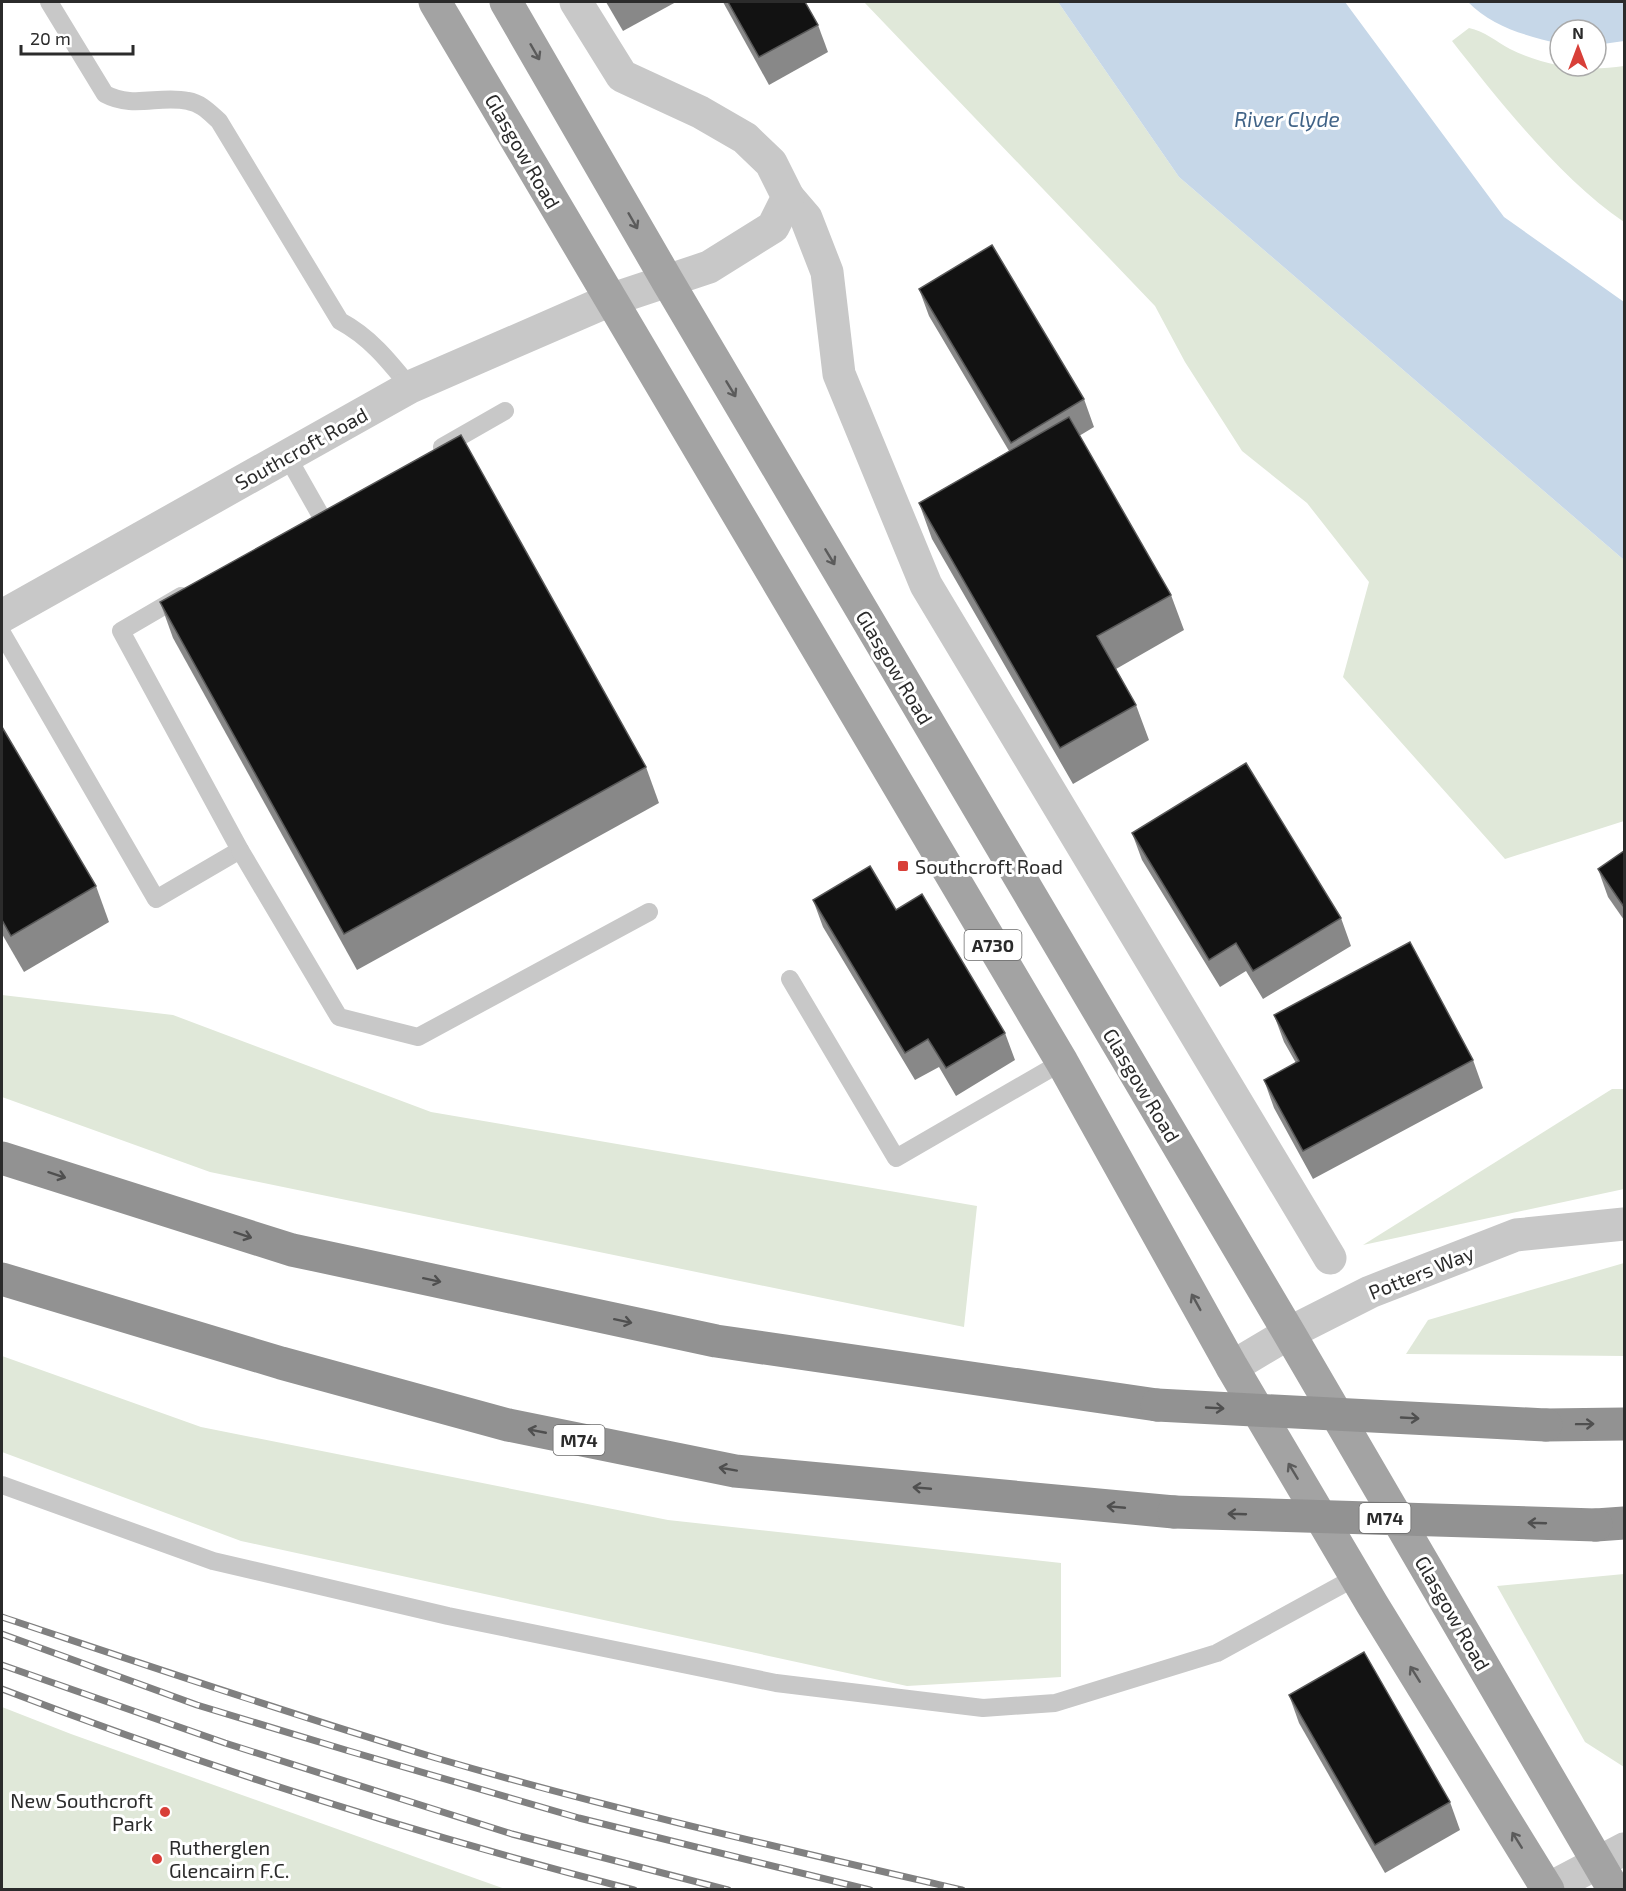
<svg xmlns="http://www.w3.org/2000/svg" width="1626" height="1891" viewBox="0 0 1626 1891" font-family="'Exo 2',sans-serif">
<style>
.green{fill:#e0e8d9}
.water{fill:#c6d7e8}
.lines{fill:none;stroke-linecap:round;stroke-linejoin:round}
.service{stroke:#c8c8c8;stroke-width:18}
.minor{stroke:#c8c8c8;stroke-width:33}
.primary{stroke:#a3a3a3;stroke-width:33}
.motorway{stroke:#929292;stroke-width:33}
.rail-casing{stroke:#808080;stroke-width:7}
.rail{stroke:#fff;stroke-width:4.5;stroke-dasharray:14;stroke-linecap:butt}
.motorway-bridge{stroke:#929292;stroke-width:33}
.wall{fill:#888}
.building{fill:#121212;stroke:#595959;stroke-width:1.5}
.oneway{stroke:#5b5b5b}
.oneway2{stroke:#4f4f4f}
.poi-dot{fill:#d83f38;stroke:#fff;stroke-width:2}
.labels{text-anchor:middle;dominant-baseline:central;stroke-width:6;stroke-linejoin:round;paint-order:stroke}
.shield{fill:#fff;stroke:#6b6b6b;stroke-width:1.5}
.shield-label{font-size:18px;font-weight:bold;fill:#2b2b2b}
.street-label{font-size:20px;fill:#2b2b2b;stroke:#fff}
.poi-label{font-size:20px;fill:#2b2b2b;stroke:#fff;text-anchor:start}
.water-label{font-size:21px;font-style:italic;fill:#406387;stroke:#fff}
</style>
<rect width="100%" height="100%" fill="#fff"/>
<!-- green -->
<g class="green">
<polygon points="864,2 1058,2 1179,177 1624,560 1624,821 1505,859 1343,677 1369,582 1307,503 1242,451 1185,362 1155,306"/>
<path d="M 1469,28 C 1484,31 1497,42 1510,49 C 1546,67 1585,72 1624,66 L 1624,222 C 1561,179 1499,101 1452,41 Z"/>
<polygon points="2,995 173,1015 431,1112 977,1206 964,1327 210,1172 2,1097"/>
<polygon points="1612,1089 1624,1089 1624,1189 1363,1245"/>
<polygon points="1624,1263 1624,1356 1406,1354 1428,1320"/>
<polygon points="2,1356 201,1427 668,1520 1061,1563 1061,1677 907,1686 241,1541 2,1452"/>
<polygon points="1624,1574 1624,1767 1585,1742 1497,1586"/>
<polygon points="2,1707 71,1734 505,1889 2,1889"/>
</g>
<!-- water -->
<g class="water">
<polygon points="1058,2 1345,2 1504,217 1624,302 1624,560 1179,177"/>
<path d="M 1468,2 L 1624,2 L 1624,41 L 1596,45 L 1596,30 L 1560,30 L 1560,44 C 1527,36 1492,27 1468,2 Z"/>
</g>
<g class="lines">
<!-- service -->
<g class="service">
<path d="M 49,2 L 105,94 C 133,109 159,95 188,101 C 201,103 210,113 219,121 L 340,321 C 370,337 389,361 410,387"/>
<polyline points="442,447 505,411"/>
<polyline points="287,456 321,516"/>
<polyline points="2,633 156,899 240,850 121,631 181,596"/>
<polyline points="240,850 339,1017 418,1037 649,912"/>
<polyline points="790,979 896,1158 1062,1062"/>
<polyline points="2,1485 213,1561 448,1616 776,1683 983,1708 1055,1703 1217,1653 1356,1577"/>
</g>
<!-- minor -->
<g class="minor">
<polyline points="788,197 806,218 827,272 839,374 926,585 1330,1258"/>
<polyline points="2,616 410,387 610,300 709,267 773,227 788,197 771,163 745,138 700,112 622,76 576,2"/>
<polyline points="1232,1367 1289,1333 1370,1292 1516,1235 1624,1224"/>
<polyline points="1548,1889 1624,1849"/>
</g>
<!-- primary -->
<g class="primary">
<polyline points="435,2 1062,1062 1232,1367 1372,1604 1548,1890"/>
<polyline points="506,2 668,282 1289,1333 1614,1890"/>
</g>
<!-- motorway -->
<g class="motorway">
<polyline points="2,1158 292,1250 716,1341 1157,1405"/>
<polyline points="2,1279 281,1363 508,1425 735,1471 1174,1512"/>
<polyline points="1546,1425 1624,1424"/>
<polyline points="1596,1525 1624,1523"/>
</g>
<defs>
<g id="rail">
<path d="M 2,1617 C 146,1665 290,1714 436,1758 C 610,1809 786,1849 962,1890"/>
<polyline points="2,1634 197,1705 349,1751 579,1818 870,1890"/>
<polyline points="2,1665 225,1743 512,1834 728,1890"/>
<path d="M 2,1689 C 208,1768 420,1835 634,1890"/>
</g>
</defs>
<!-- rail casing -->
<use href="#rail" class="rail-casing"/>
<!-- rail -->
<use href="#rail" class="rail"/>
<!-- motorway-bridge -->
<g class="motorway-bridge">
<polyline points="1157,1405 1546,1425"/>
<polyline points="1174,1512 1596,1525"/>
</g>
</g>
<!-- wall -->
<g class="wall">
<polygon points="606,2 676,2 623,31"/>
<polygon points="723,2 805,2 818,25 828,52 769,85"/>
<polygon points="919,289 1084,399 1094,427 1079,436 1171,595 1184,630 1116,669 1136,705 1149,740 1073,784 932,539 919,503 1009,451 929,316"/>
<polygon points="160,602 646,767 659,803 357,970 173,638"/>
<polygon points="2,727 96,886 109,922 24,972 2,934"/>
<polygon points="1132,833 1341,918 1351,946 1263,999 1246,971 1220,987 1142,860"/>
<polygon points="1624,851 1624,920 1608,897 1598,869"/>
<polygon points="813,900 896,910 1005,1033 1015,1060 956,1096 939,1067 915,1080 823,927"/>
<polygon points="1274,1015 1473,1060 1483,1088 1313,1179 1274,1108 1264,1080 1296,1063 1284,1042"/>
<polygon points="1289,1695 1450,1802 1460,1830 1385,1873 1299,1723"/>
</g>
<!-- building -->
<g class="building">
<polygon points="728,2 805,2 818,25 759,57"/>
<polygon points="992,245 1084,399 1011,443 919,289"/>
<polygon points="1069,417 1171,595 1097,636 1136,705 1060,748 919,503"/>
<polygon points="461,435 646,767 344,934 160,602"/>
<polygon points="2,727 96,886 11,936 2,920"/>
<polygon points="1246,763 1341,918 1253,971 1236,943 1209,960 1132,833"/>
<polygon points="1624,851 1624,907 1598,869"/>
<polygon points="870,866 896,910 922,894 1005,1033 946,1068 928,1039 905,1053 813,900"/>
<polygon points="1410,942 1473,1060 1303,1151 1264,1080 1299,1061 1274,1015"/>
<polygon points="1364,1652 1450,1802 1375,1845 1289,1695"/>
</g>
<!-- one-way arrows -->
<defs><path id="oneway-shaft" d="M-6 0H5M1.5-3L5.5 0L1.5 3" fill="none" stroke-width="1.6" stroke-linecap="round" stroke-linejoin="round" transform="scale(1.5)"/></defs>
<g class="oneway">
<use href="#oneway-shaft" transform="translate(535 52) rotate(60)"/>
<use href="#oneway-shaft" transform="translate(633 221) rotate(60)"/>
<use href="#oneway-shaft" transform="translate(731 389) rotate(59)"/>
<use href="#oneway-shaft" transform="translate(830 557) rotate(59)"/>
<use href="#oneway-shaft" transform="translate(1196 1302) rotate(-119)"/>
<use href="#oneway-shaft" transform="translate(1293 1471) rotate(-121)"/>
<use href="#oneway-shaft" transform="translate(1415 1674) rotate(-122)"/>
<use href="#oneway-shaft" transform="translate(1517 1840) rotate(-122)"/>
</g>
<g class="oneway2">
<use href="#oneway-shaft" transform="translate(57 1175) rotate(18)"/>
<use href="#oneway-shaft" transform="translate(243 1235) rotate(18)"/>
<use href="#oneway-shaft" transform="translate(432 1280) rotate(12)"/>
<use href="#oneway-shaft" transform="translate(623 1321) rotate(12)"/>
<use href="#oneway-shaft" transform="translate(1215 1408) rotate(3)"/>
<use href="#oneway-shaft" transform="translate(1410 1418) rotate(3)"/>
<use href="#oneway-shaft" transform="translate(1585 1424) rotate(-1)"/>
<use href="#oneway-shaft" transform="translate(537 1431) rotate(-169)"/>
<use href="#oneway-shaft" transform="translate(728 1469) rotate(-170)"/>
<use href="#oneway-shaft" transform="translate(922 1488) rotate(-175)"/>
<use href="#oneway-shaft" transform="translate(1116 1507) rotate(-175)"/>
<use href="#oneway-shaft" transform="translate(1237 1514) rotate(-178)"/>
<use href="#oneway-shaft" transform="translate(1537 1523) rotate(-178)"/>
</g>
<!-- markers -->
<g class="poi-dot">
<rect x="897" y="860" width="12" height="12" rx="3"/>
<circle cx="165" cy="1812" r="6"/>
<circle cx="157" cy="1859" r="6"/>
</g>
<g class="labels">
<!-- shield labels -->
<g class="shield">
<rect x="964.5" y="930" width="57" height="30" rx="4.5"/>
<rect x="553.5" y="1425" width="51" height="30" rx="4.5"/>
<rect x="1359.5" y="1503" width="51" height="30" rx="4.5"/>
</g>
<g class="shield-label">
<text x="993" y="945">A730</text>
<text x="579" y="1440">M74</text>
<text x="1385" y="1518">M74</text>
</g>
<!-- street labels -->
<g class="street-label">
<text transform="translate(523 151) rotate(60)">Glasgow Road</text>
<text transform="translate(301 448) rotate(-29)">Southcroft Road</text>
<text transform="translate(895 667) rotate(59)">Glasgow Road</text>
<text transform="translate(1142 1085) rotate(59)">Glasgow Road</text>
<text transform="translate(1421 1272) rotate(-22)">Potters Way</text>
<text transform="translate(1453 1613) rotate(60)">Glasgow Road</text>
</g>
<!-- poi labels -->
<g class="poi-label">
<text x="915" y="866">Southcroft Road</text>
<text x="153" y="1800" text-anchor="end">New Southcroft<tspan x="153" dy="23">Park</tspan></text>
<text x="169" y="1847">Rutherglen<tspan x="169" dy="23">Glencairn F.C.</tspan></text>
</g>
<!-- water labels -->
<g class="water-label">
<text x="1287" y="118">River Clyde</text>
</g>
</g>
<!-- border -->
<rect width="1626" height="1891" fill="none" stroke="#2b2b2b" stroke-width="6"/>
<!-- north arrow -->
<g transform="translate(1578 48)"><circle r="28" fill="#ffffff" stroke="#aaaaaa" stroke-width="1.5"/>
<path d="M0-4.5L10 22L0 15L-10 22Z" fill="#d83f38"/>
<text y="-9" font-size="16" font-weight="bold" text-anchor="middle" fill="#2b2b2b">N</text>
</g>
<!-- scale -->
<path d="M21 45v9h112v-9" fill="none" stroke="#2b2b2b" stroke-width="3"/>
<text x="30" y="45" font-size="18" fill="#2b2b2b" stroke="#ffffff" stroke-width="4.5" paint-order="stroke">20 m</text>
</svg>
